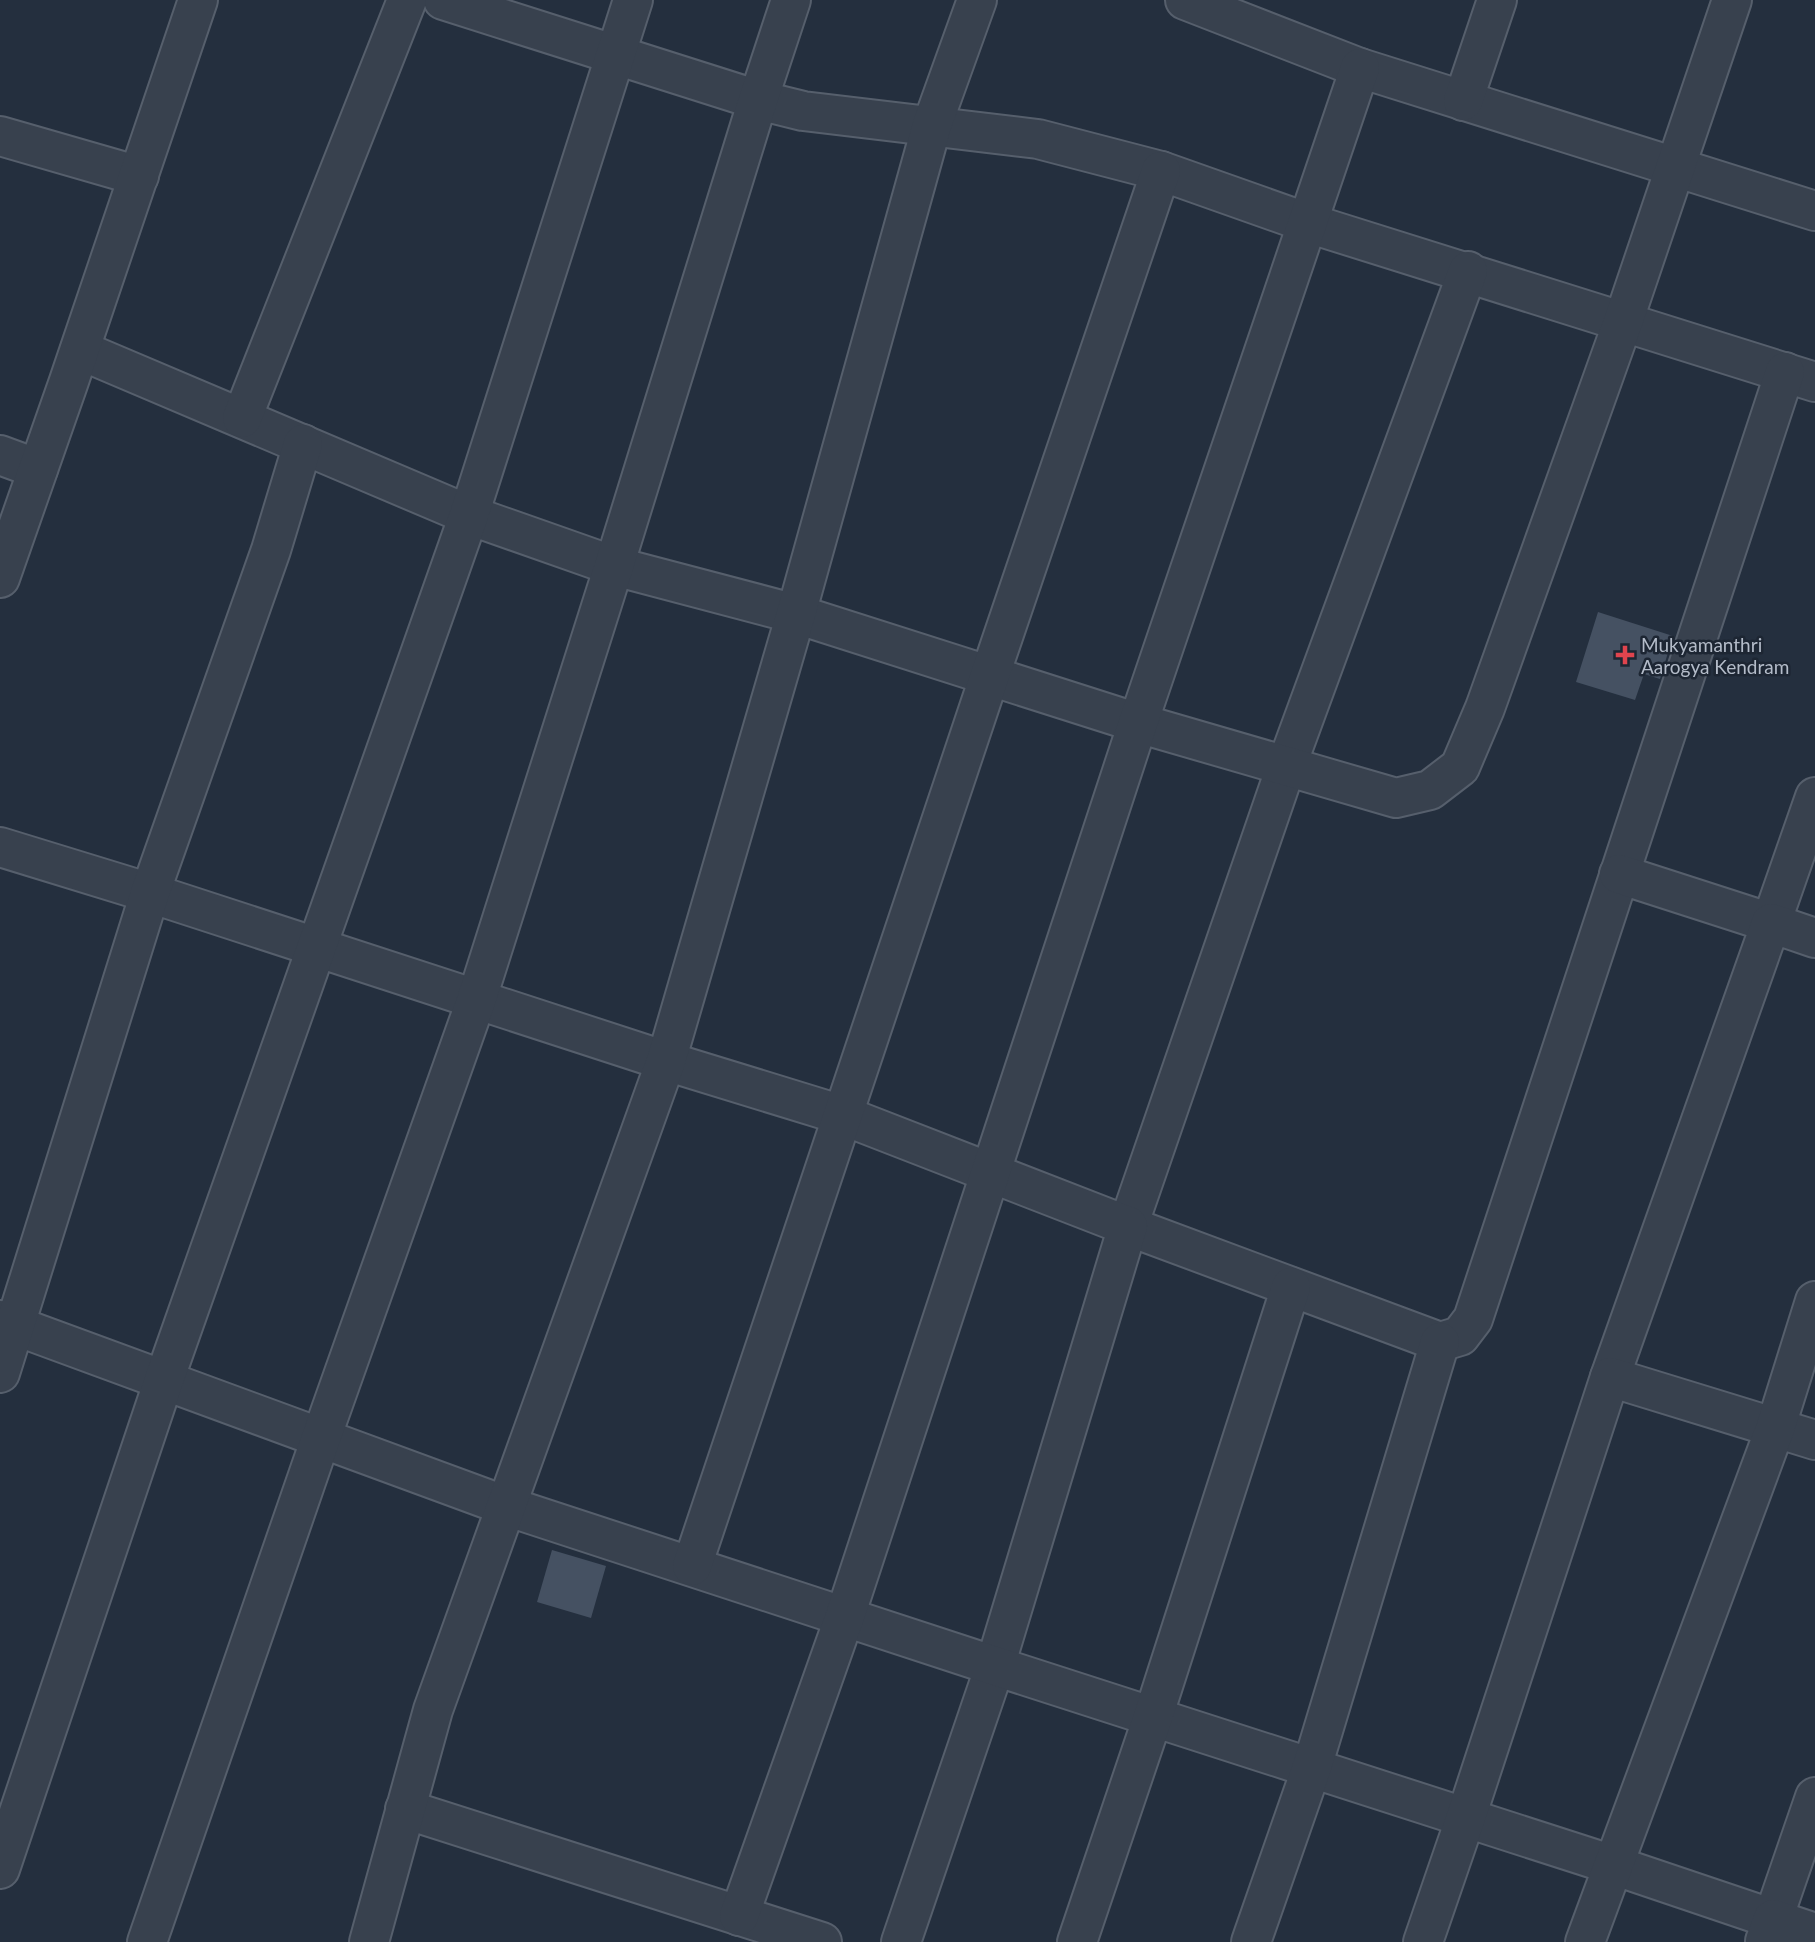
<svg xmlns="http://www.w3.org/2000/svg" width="1815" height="1942" viewBox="0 0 1815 1942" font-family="Lato,sans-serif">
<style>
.building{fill:#455162}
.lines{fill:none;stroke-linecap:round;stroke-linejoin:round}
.street-casing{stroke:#565f6c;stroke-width:42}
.street{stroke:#38414e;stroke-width:38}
.health-dot{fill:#e0444e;stroke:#1d2633;stroke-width:2.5}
.labels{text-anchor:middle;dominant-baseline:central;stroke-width:5;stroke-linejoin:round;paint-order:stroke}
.poi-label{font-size:19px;fill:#b4bcc9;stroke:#1d2633;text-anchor:start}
</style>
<rect width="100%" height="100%" fill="#242f3e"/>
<!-- building -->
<g class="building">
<polygon points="1598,612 1673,636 1660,679 1644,674 1635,700 1576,682"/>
<polygon points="552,1550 606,1566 591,1618 537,1602"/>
</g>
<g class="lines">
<defs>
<g id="street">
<polyline points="443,0 758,100 803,111 1038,139 1161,171 1308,223 1815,382"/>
<polyline points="1185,0 1360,68 1815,211"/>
<polyline points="1463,101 1497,0"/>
<polyline points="0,136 139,176"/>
<polyline points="1468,271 1286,767 1128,1226 1440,1342 1460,1336 1473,1319 1785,372"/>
<polyline points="80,350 469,515 614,566 796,614 1138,723 1396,798 1430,790 1460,767 1485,708 1623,322 1732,0"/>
<polyline points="242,418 407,0"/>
<polyline points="0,455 38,469"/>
<polyline points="0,578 69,381 198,0"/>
<polyline points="0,847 150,893 666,1061 842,1115 1128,1226 995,1666 901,1942"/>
<polyline points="1619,874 1771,923 1815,797"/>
<polyline points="0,1320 506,1506 995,1666 1613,1865 1773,1919 1815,1797"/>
<polyline points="0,1373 150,893 271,550 303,444"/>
<polyline points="1610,1377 1771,923 1815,938"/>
<polyline points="692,1566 990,675 1161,171"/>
<polyline points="405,1809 822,1942"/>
<polyline points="0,1869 164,1380 469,515 633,0"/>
<polyline points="739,1916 845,1616 1138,723 1360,68"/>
<polyline points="1765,1941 1773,1919 1815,1933"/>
<polyline points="147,1942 321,1438 476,1001 614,566 758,100 791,0"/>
<polyline points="369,1942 433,1710 666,1061 796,614 932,125 977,0"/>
<polyline points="1077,1942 1153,1717 1291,1287"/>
<polyline points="1251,1942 1312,1767 1440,1342"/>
<polyline points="1423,1942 1466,1817 1610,1377 1815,1440"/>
<polyline points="1585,1942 1775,1429 1815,1301"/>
</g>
</defs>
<!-- street casing -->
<use href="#street" class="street-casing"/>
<!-- street -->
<use href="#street" class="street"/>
</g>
<!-- markers -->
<path class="health-dot" d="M1621.5 644.5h7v7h7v7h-7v7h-7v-7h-7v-7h7z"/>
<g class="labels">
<!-- poi labels -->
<g class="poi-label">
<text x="1641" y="644">Mukyamanthri<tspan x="1641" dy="22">Aarogya Kendram</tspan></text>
</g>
</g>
</svg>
